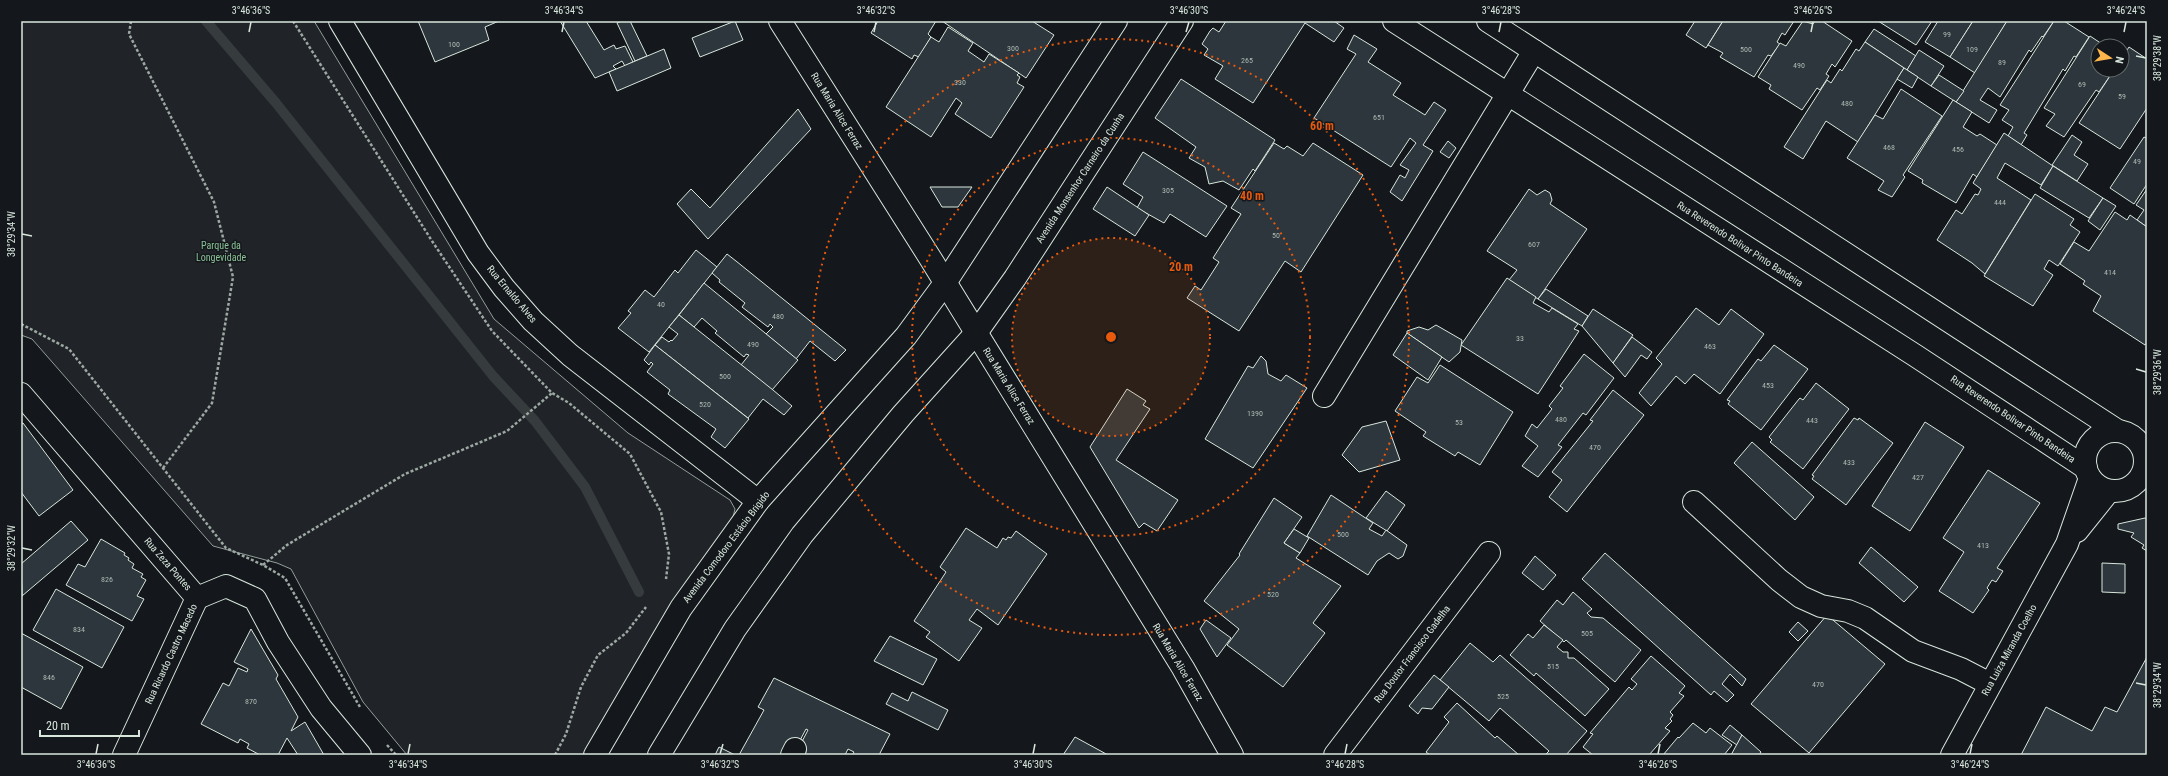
<svg xmlns="http://www.w3.org/2000/svg" width="2168" height="776" viewBox="0 0 2168 776" font-family="'Roboto Condensed',sans-serif">
<style>
.green{fill:#202428;stroke:#939e99}
.lines{fill:none;stroke-linecap:round;stroke-linejoin:round}
.stream{stroke:#363b3e;stroke-width:10}
.building{fill:#2c363c;stroke:#d8e6dc}
.minor-casing{stroke:#d8e6dc;stroke-width:24}
.major-casing{stroke:#d8e6dc;stroke-width:24}
.path{stroke:#9da8a2;stroke-width:2.5;stroke-dasharray:3 2;stroke-linecap:butt}
.minor{stroke:#14181c;stroke-width:22}
.major{stroke:#14181c;stroke-width:22}
.ticks{fill:none;stroke:#d8e6dc;stroke-width:1.5}
.ring{fill:none;stroke:#e8590c;stroke-width:2;stroke-dasharray:2 4}
.labels{text-anchor:middle;dominant-baseline:central;stroke-width:3;stroke-linejoin:round;paint-order:stroke}
.number-label{font-size:8px;fill:#adbab4}
.street-label{font-size:10px;fill:#d8e6dc;stroke:#14181c}
.park-label{font-size:10px;fill:#8ac095;stroke:#14181c}
.centre{fill:#e8590c;stroke:#14181c;stroke-width:2}
.ring-label{font-size:12px;text-anchor:middle;font-weight:bold;fill:#e8590c;stroke:#14181c;stroke-width:3;stroke-linejoin:round;paint-order:stroke}
.neatline{fill:none;stroke:#d8e6dc;stroke-width:1.5}
.ticks-label{font-size:10px;text-anchor:middle;fill:#d8e6dc}
</style>
<rect width="100%" height="100%" fill="#14181c"/>
<!-- green -->
<polygon class="green" points="21,21 314,21 494,319 628,433 730,500 735,509 733,517 589,755 407,755 363,702 291,569 277,563 213,546 32,339 21,335"/>
<g class="lines">
<!-- stream -->
<polyline class="stream" points="206,21 276,103 493,376 535,421 585,487 639,592"/>
</g>
<!-- building -->
<g class="building">
<polygon points="418,21 499,21 485,27 489,40 435,62"/>
<polygon points="560,21 586,21 604,50 614,45 616,49 625,46 633,62 625,66 622,61 613,66 616,69 595,78"/>
<polygon points="622,21 630,21 647,56 635,61 617,23"/>
<polygon points="735,21 743,40 700,57 692,38"/>
<polygon points="878,21 936,21 928,34 931,37 919,57 914,55 912,59 871,33"/>
<polygon points="942,21 1032,21 1054,35 1026,78"/>
<polygon points="1226,21 1334,21 1344,28 1334,42 1305,23 1253,103 1215,79 1223,66 1204,55 1208,49 1202,44 1210,31 1213,28 1219,32"/>
<polygon points="1695,21 1723,21 1706,48 1686,35"/>
<polygon points="1723,21 1794,21 1785,35 1782,33 1777,42 1780,44 1771,56 1768,55 1754,77 1720,57 1723,53 1708,45"/>
<polygon points="1803,21 1813,24 1815,21 1822,21 1852,41 1835,67 1832,64 1826,74 1829,76 1820,90 1817,88 1802,110 1769,89 1771,85 1758,77 1780,43 1786,46"/>
<polygon points="1878,21 1932,21 1916,45"/>
<polygon points="1938,21 1973,21 1950,57 1925,42"/>
<polygon points="1973,21 2007,21 1975,73 1950,57"/>
<polygon points="2007,21 2054,21 2043,37 2042,36 2031,52 2029,50 2000,97 1988,88 1980,100 1997,110 1989,123 1956,102"/>
<polygon points="2054,21 2064,21 2089,37 2076,57 2074,56 2065,71 2063,69 2024,133 2027,135 2021,145 2008,136 2013,127 2002,120 2009,110 2000,105"/>
<polygon points="948,27 973,43 968,51 984,62 989,54 1019,73 1017,75 1020,77 1017,83 1024,87 991,138 955,114 962,103 956,98 931,137 886,107 931,37 939,42"/>
<polygon points="1874,29 1916,56 1907,70 1865,42"/>
<polygon points="1354,35 1377,49 1368,62 1401,83 1393,95 1425,115 1434,102 1446,110 1423,145 1433,151 1402,201 1390,192 1400,175 1405,178 1409,170 1400,165 1416,143 1410,138 1391,167 1314,118 1356,54 1347,49"/>
<polygon points="2090,36 2105,46 2098,46 2098,70 2114,70 2099,92 2096,90 2064,137 2046,126 2055,114 2044,108"/>
<polygon points="1865,42 1904,68 1858,142 1826,121 1803,159 1784,147 1827,80 1831,83 1840,69 1842,71 1856,49 1859,51"/>
<polygon points="2129,47 2147,59 2147,108 2120,149 2079,123 2114,70 2122,70 2122,58"/>
<polygon points="664,49 671,68 617,91 609,72"/>
<polygon points="1919,50 1944,66 1931,86 1907,70"/>
<polygon points="1904,68 1918,77 1912,88 1897,79"/>
<polygon points="1939,75 1964,91 1956,102 1931,86"/>
<polygon points="1181,79 1275,140 1255,171 1253,169 1239,190 1223,181 1209,184 1205,167 1189,158 1196,147 1155,118"/>
<polygon points="1901,89 1942,116 1903,175 1905,177 1892,197 1878,190 1884,181 1847,158 1875,115 1883,119"/>
<polygon points="1953,100 1972,112 1963,127 1977,136 1980,134 1997,145 1977,177 1973,174 1956,203 1922,183 1923,180 1908,171"/>
<polygon points="798,109 811,129 708,239 677,204 691,189 710,208"/>
<polygon points="2004,133 2053,166 2041,185 2005,163 1997,178 2031,200 1985,274 1972,263 1937,240 1956,210 1962,214 1975,194 1978,195 1981,189 1973,183"/>
<polygon points="2072,135 2082,142 2074,155 2088,164 2077,181 2052,165"/>
<polygon points="2147,136 2147,184 2134,204 2110,188 2144,137 2146,138"/>
<polygon points="1448,141 1456,148 1449,158 1440,152"/>
<polygon points="1274,143 1284,149 1287,146 1303,156 1313,143 1363,175 1301,272 1285,261 1239,331 1187,298 1195,286 1201,290 1219,262 1213,258 1241,214 1231,208"/>
<polygon points="1143,152 1227,206 1206,237 1170,214 1164,223 1137,208 1143,197 1123,184"/>
<polygon points="2053,166 2103,198 2089,218 2040,188"/>
<polygon points="930,187 972,187 958,207 942,207"/>
<polygon points="1107,187 1149,215 1135,236 1093,209"/>
<polygon points="1529,189 1537,195 1545,190 1550,193 1552,200 1550,204 1587,229 1538,299 1509,280 1517,270 1487,251"/>
<polygon points="2147,189 2147,227 2137,220 2144,210 2136,205"/>
<polygon points="2035,194 2074,219 2070,225 2080,232 2058,266 2049,260 2044,269 2053,275 2033,306 1984,276"/>
<polygon points="2103,198 2116,206 2100,230 2088,221"/>
<polygon points="2115,212 2127,220 2130,215 2147,227 2147,342 2145,345 2093,311 2101,296 2083,284 2085,281 2060,264 2074,242 2089,251"/>
<polygon points="696,250 717,267 649,352 618,328 631,313 628,311 645,290 654,297 675,270 678,273"/>
<polygon points="727,254 736,261 846,350 835,361 810,341 796,359 766,334 773,327 770,324 768,327 742,307 745,303 719,282 720,280 712,273"/>
<polygon points="1507,278 1536,297 1533,303 1549,312 1552,308 1578,324 1574,329 1579,331 1538,394 1461,345"/>
<polygon points="704,283 798,360 772,390 741,365 749,355 746,354 744,357 715,333 717,331 702,318 694,327 679,315"/>
<polygon points="1546,289 1588,316 1582,326 1538,299"/>
<polygon points="1696,308 1719,325 1731,309 1764,334 1720,394 1694,374 1685,384 1676,376 1651,406 1639,393 1662,364 1656,358"/>
<polygon points="1593,309 1633,335 1613,363 1582,326"/>
<polygon points="679,315 773,390 792,406 784,415 763,399 748,418 655,345 662,337 669,342 671,340 672,341 678,334 669,327"/>
<polygon points="1436,325 1462,340 1460,352 1449,362 1407,333 1407,331 1419,327 1428,330"/>
<polygon points="1407,333 1442,357 1428,380 1393,355"/>
<polygon points="1632,337 1652,352 1647,359 1641,355 1625,377 1613,363"/>
<polygon points="655,345 749,419 725,448 711,437 716,429 668,394 670,390 647,372 653,364 651,362 649,365 644,360"/>
<polygon points="1774,345 1808,369 1761,430 1728,404 1730,401 1727,400 1758,359 1761,361"/>
<polygon points="1584,354 1614,378 1586,415 1583,413 1558,445 1562,447 1538,477 1522,466 1538,446 1525,436 1532,424 1537,428 1552,409 1549,406 1563,388 1560,386"/>
<polygon points="1261,356 1266,361 1268,374 1281,381 1286,375 1307,388 1253,468 1205,439 1248,366 1253,368"/>
<polygon points="1440,365 1513,412 1480,465 1458,452 1455,456 1423,436 1426,432 1395,411 1417,377 1428,383"/>
<polygon points="1816,383 1849,409 1803,469 1770,442 1772,440 1769,437 1799,399 1800,398 1803,400"/>
<polygon points="1127,389 1146,401 1143,405 1150,409 1116,460 1178,500 1157,531 1144,523 1139,528 1090,447"/>
<polygon points="1613,390 1644,415 1567,512 1549,497 1562,480 1552,472 1593,421 1590,420"/>
<polygon points="1854,418 1858,420 1859,418 1893,443 1846,505 1812,479 1814,476 1812,475"/>
<polygon points="1386,421 1400,460 1359,472 1342,455 1362,427"/>
<polygon points="1925,422 1964,447 1910,531 1872,506"/>
<polygon points="23,423 73,490 39,516 21,492 21,424"/>
<polygon points="1752,442 1814,497 1795,520 1734,463"/>
<polygon points="1988,470 2040,503 1997,568 2003,571 1996,582 1992,580 1987,588 1989,590 1973,613 1939,591 1964,552 1943,538"/>
<polygon points="1386,491 1405,505 1387,531 1366,518"/>
<polygon points="1331,495 1373,523 1369,529 1382,536 1386,530 1407,545 1403,556 1398,559 1389,553 1377,561 1368,575 1307,536"/>
<polygon points="1274,498 1302,517 1284,543 1300,553 1296,558 1341,586 1313,623 1325,633 1283,687 1227,645 1239,629 1204,601 1240,555 1239,554"/>
<polygon points="2145,518 2147,519 2147,551 2142,548 2144,545 2131,537 2134,533 2118,529 2118,524"/>
<polygon points="71,521 88,540 22,596 21,564"/>
<polygon points="966,528 997,548 1003,538 1006,540 1008,537 1011,538 1016,531 1047,554 998,625 977,609 969,620 982,628 959,661 926,637 930,632 914,621 946,572 940,567"/>
<polygon points="1294,529 1309,538 1300,553 1284,543"/>
<polygon points="101,539 125,553 124,555 129,558 128,560 134,564 132,568 143,574 141,577 146,580 137,596 144,599 132,621 66,585 78,564 85,567"/>
<polygon points="1871,547 1918,587 1904,602 1859,563"/>
<polygon points="1605,553 1746,679 1742,686 1730,674 1722,684 1734,695 1727,702 1714,691 1711,695 1582,579"/>
<polygon points="1535,556 1556,575 1543,590 1522,573"/>
<polygon points="2102,563 2125,564 2125,593 2102,592"/>
<polygon points="56,589 124,627 102,668 33,630"/>
<polygon points="1573,592 1592,609 1587,613 1591,617 1603,618 1641,650 1615,682 1566,640 1564,642 1540,621 1557,600 1563,605"/>
<polygon points="1827,615 1885,664 1809,753 1751,704"/>
<polygon points="1206,620 1231,638 1217,657 1200,629"/>
<polygon points="1798,622 1808,631 1798,641 1789,632"/>
<polygon points="1544,625 1563,640 1557,647 1563,652 1568,652 1568,658 1574,658 1609,689 1585,716 1536,673 1534,676 1510,655 1528,634 1533,638"/>
<polygon points="251,629 278,675 276,679 298,717 291,731 305,722 324,755 298,755 287,738 278,755 260,755 247,748 249,744 240,739 238,743 201,724 223,683 229,686 238,668 247,672 248,669 234,662"/>
<polygon points="21,633 83,667 61,709 21,687"/>
<polygon points="890,636 937,659 923,685 874,661"/>
<polygon points="1470,643 1493,662 1500,655 1587,731 1566,755 1545,755 1549,751 1500,708 1489,721 1440,680"/>
<polygon points="1651,656 1685,686 1679,693 1684,696 1670,712 1673,715 1670,719 1672,721 1665,728 1670,731 1649,755 1593,755 1583,747 1593,734 1590,733 1629,687 1632,690 1637,684 1631,679"/>
<polygon points="2147,657 2147,755 2021,755 2046,707 2092,731 2105,707 2117,712"/>
<polygon points="1434,675 1449,687 1432,709 1422,708 1418,714 1409,706"/>
<polygon points="774,678 890,734 879,755 852,755 854,752 848,749 845,755 795,755 808,730 806,729 797,746 788,755 739,755 764,710 758,707"/>
<polygon points="912,692 948,710 938,730 886,704 892,693 908,701"/>
<polygon points="1457,703 1495,738 1497,736 1519,755 1430,755 1426,752 1449,722 1444,717"/>
<polygon points="1693,723 1706,733 1710,728 1732,745 1724,755 1663,755 1678,737 1679,738"/>
<polygon points="1730,725 1742,735 1737,745 1722,735"/>
<polygon points="1742,735 1761,752 1759,755 1731,755"/>
<polygon points="1075,737 1108,755 1063,755"/>
<polygon points="719,747 735,755 715,755"/>
</g>
<g class="lines">
<defs>
<g id="minor">
<polyline points="340,21 478,253 504,288 533,321 570,355 758,501"/>
<polyline points="780,21 932,261 1183,668 1232,755"/>
<polyline points="1394,21 1916,356 2086,468"/>
<polyline points="1488,21 2118,431"/>
<polyline points="21,394 197,598"/>
<polyline points="1324,396 1534,51"/>
<circle cx="2115" cy="461" r="30"/>
<polyline points="1694,502 1779,580 1801,597 1821,606 1848,611 1865,618 1913,651 1961,669 1990,684"/>
<polyline points="2077,531 2109,491"/>
<polyline points="197,598 226,586 255,599 278,642 321,708 360,755"/>
<polyline points="124,755 197,598"/>
<polyline points="792,755 795,749"/>
<polyline points="1335,755 1489,553"/>
<polyline points="1952,755 2067,544 2090,478"/>
</g>
<g id="major">
<polyline points="595,755 681,608 758,501 906,336 945,283 1116,21"/>
<polyline points="659,755 735,629 802,535 903,414 976,333 1015,278 1182,21"/>
</g>
</defs>
<!-- minor casing -->
<use href="#minor" class="minor-casing"/>
<!-- major casing -->
<use href="#major" class="major-casing"/>
<!-- path -->
<g class="path">
<polyline points="131,21 129,34 214,202 233,277 212,403 163,468"/>
<polyline points="293,21 432,241 492,331 552,393 569,403 630,454 661,512 669,554 666,579"/>
<polyline points="21,324 69,349 226,548 263,565 285,578 360,707"/>
<polyline points="263,565 287,545 405,474 507,431 552,393"/>
<polyline points="387,745 396,755"/>
<polyline points="555,755 566,734 581,687 598,655 626,633 646,607"/>
</g>
<!-- minor -->
<use href="#minor" class="minor"/>
<!-- major -->
<use href="#major" class="major"/>
</g>
<!-- ticks -->
<path class="ticks" d="M 249,32 L 251,22M 562,32 L 564,22M 874,32 L 876,22M 1186,32 L 1189,22M 1499,32 L 1501,22M 1811,32 L 1813,22M 2124,32 L 2126,22M 2136,56 L 2146,58M 22,234 L 32,236M 2136,369 L 2146,372M 22,548 L 32,550M 2136,683 L 2146,685M 96,754 L 98,744M 408,754 L 410,744M 720,754 L 723,744M 1033,754 L 1035,744M 1345,754 L 1347,744M 1658,754 L 1660,744M 1970,754 L 1972,744"/>
<!-- distance rings -->
<circle cx="1111" cy="337" r="99" fill="#e8590c" fill-opacity=".12"/>
<g class="ring">
<circle cx="1111" cy="337" r="99"/>
<circle cx="1111" cy="337" r="199"/>
<circle cx="1111" cy="337" r="298"/>
</g>
<g class="labels">
<!-- number labels -->
<g class="number-label">
<text x="1947" y="34">99</text>
<text x="454" y="44">100</text>
<text x="1013" y="48">300</text>
<text x="1746" y="49">500</text>
<text x="1972" y="49">109</text>
<text x="1247" y="60">265</text>
<text x="2002" y="62">89</text>
<text x="1799" y="65">490</text>
<text x="960" y="82">330</text>
<text x="2082" y="84">69</text>
<text x="2122" y="96">59</text>
<text x="1847" y="103">480</text>
<text x="1379" y="117">651</text>
<text x="1889" y="147">468</text>
<text x="1958" y="149">456</text>
<text x="2137" y="161">49</text>
<text x="1168" y="190">305</text>
<text x="2000" y="202">444</text>
<text x="1276" y="235">50</text>
<text x="1534" y="244">607</text>
<text x="2110" y="272">414</text>
<text x="661" y="304">40</text>
<text x="778" y="316">480</text>
<text x="1520" y="338">33</text>
<text x="753" y="344">490</text>
<text x="1710" y="346">463</text>
<text x="725" y="376">500</text>
<text x="1768" y="385">453</text>
<text x="705" y="404">520</text>
<text x="1255" y="413">1390</text>
<text x="1561" y="419">480</text>
<text x="1812" y="420">443</text>
<text x="1459" y="422">53</text>
<text x="1595" y="447">470</text>
<text x="1849" y="462">433</text>
<text x="1918" y="477">427</text>
<text x="1343" y="534">500</text>
<text x="1983" y="545">413</text>
<text x="107" y="579">826</text>
<text x="1273" y="594">520</text>
<text x="79" y="629">834</text>
<text x="1587" y="633">505</text>
<text x="1553" y="666">515</text>
<text x="49" y="677">846</text>
<text x="1818" y="684">470</text>
<text x="1503" y="696">525</text>
<text x="251" y="701">870</text>
</g>
<!-- street labels -->
<g class="street-label">
<text transform="translate(837 111) rotate(58)">Rua Maria Alice Ferraz</text>
<text transform="translate(1080 178) rotate(-57)">Avenida Monsenhor Carneiro da Cunha</text>
<text transform="translate(1740 244) rotate(33)">Rua Reverendo Bolivar Pinto Bandeira</text>
<text transform="translate(512 294) rotate(50)">Rua Ernaldo Alves</text>
<text transform="translate(1009 386) rotate(58)">Rua Maria Alice Ferraz</text>
<text transform="translate(2013 419) rotate(34)">Rua Reverendo Bolivar Pinto Bandeira</text>
<text transform="translate(726 547) rotate(-53)">Avenida Comodoro Estácio Brigido</text>
<text transform="translate(168 564) rotate(49)">Rua Zeza Pontes</text>
<text transform="translate(2009 650) rotate(-61)">Rua Luiza Miranda Coelho</text>
<text transform="translate(171 654) rotate(-65)">Rua Ricardo Castro Macedo</text>
<text transform="translate(1412 654) rotate(-53)">Rua Doutor Francisco Gadelha</text>
<text transform="translate(1178 662) rotate(59)">Rua Maria Alice Ferraz</text>
</g>
<!-- park labels -->
<g class="park-label">
<text x="221" y="245">Parque da<tspan x="221" dy="12">Longevidade</tspan></text>
</g>
</g>
<circle cx="1111" cy="337" r="6" class="centre"/>
<g class="ring-label">
<text x="1322" y="130">60 m</text>
<text x="1252" y="200">40 m</text>
<text x="1181" y="271">20 m</text>
</g>
<!-- border -->
<rect width="2168" height="776" fill="none" stroke="#14181c" stroke-width="44"/>
<!-- north arrow -->
<g transform="translate(2110 58) rotate(102)"><circle r="19" fill="#14181c" stroke="#626a69"/>
<path d="M0-3L7 15L0 10L-7 15Z" fill="#ffb74d"/>
<text y="-6" font-size="11" font-weight="bold" text-anchor="middle" fill="#d8e6dc">N</text>
</g>
<!-- scale -->
<path d="M40 730v6h99v-6" fill="none" stroke="#d8e6dc" stroke-width="2"/>
<text x="46" y="730" font-size="12" fill="#d8e6dc" stroke="#14181c" stroke-width="3" paint-order="stroke">20 m</text>
<rect x="22" y="22" width="2124" height="732" class="neatline"/>
<g class="ticks-label">
<text x="251" y="14">3°46'36"S</text>
<text x="564" y="14">3°46'34"S</text>
<text x="876" y="14">3°46'32"S</text>
<text x="1189" y="14">3°46'30"S</text>
<text x="1501" y="14">3°46'28"S</text>
<text x="1813" y="14">3°46'26"S</text>
<text x="2126" y="14">3°46'24"S</text>
<text transform="translate(2157 58) rotate(-90)" y="4">38°29'38"W</text>
<text transform="translate(11 234) rotate(-90)" y="4">38°29'34"W</text>
<text transform="translate(2157 372) rotate(-90)" y="4">38°29'36"W</text>
<text transform="translate(11 548) rotate(-90)" y="4">38°29'32"W</text>
<text transform="translate(2157 685) rotate(-90)" y="4">38°29'34"W</text>
<text x="96" y="768">3°46'36"S</text>
<text x="408" y="768">3°46'34"S</text>
<text x="720" y="768">3°46'32"S</text>
<text x="1033" y="768">3°46'30"S</text>
<text x="1345" y="768">3°46'28"S</text>
<text x="1658" y="768">3°46'26"S</text>
<text x="1970" y="768">3°46'24"S</text>
</g>
</svg>
